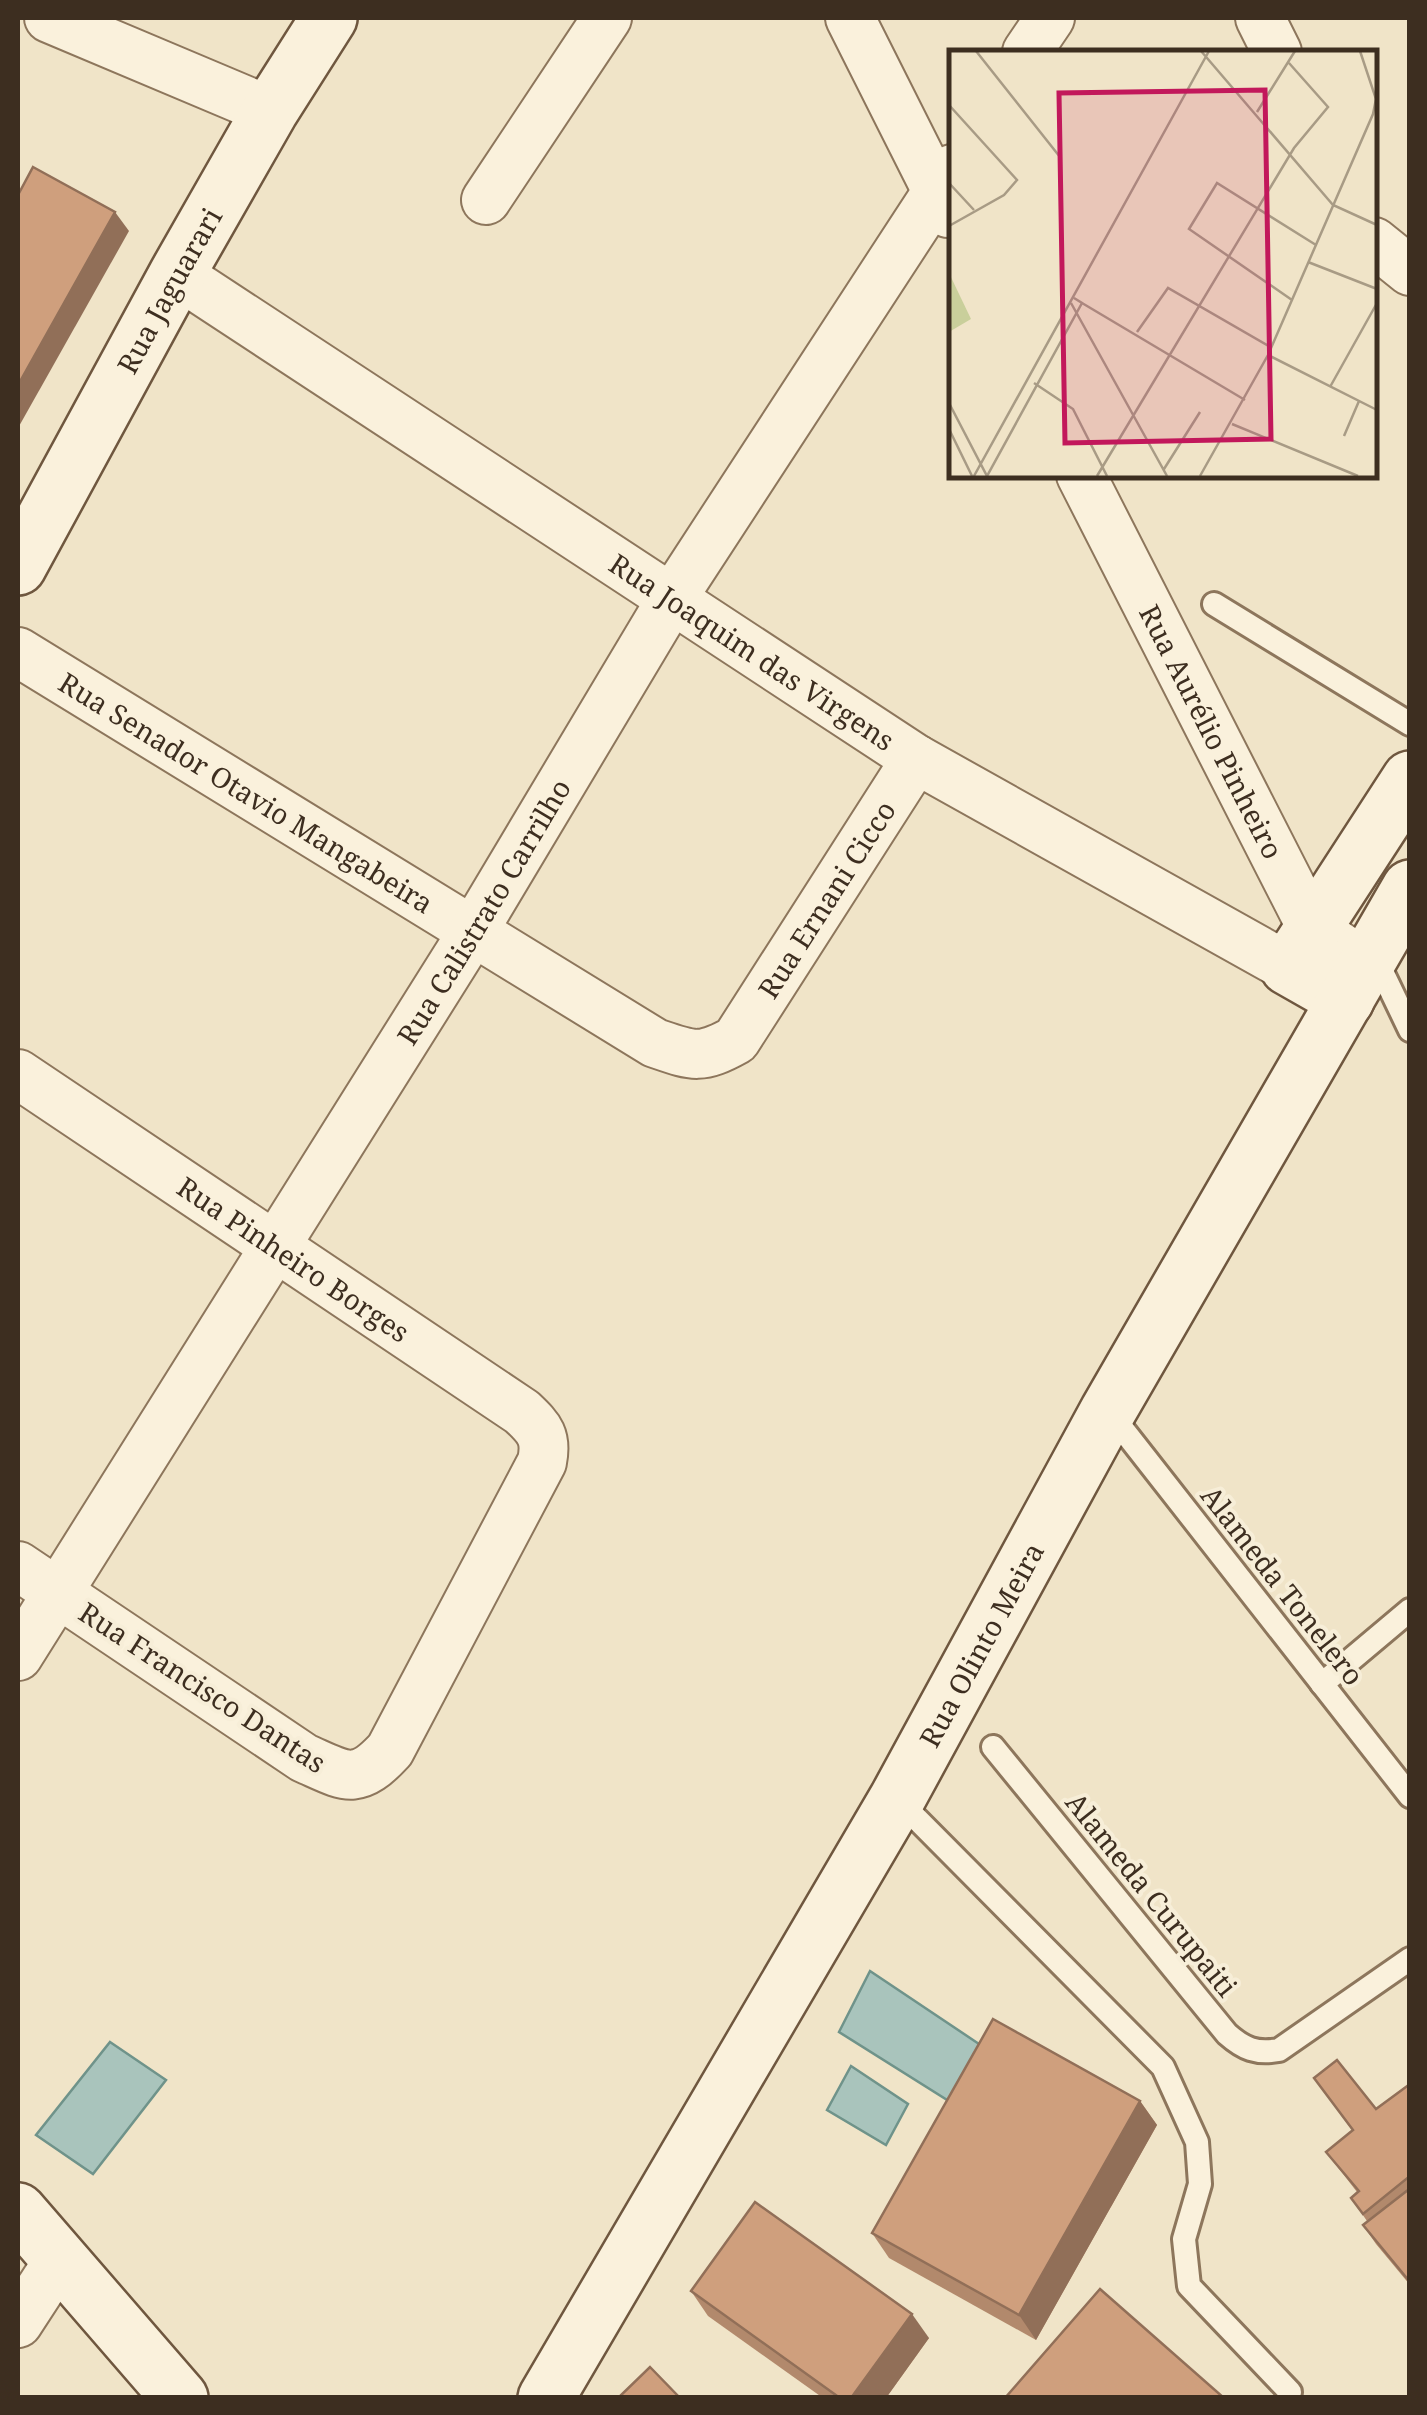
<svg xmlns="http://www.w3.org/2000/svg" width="1427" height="2415" viewBox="0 0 1427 2415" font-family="'Noto Serif',serif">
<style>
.water{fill:#a9c4bc;stroke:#6f938a;stroke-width:2.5}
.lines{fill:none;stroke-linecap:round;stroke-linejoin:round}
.lane-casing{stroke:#8d765c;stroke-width:28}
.street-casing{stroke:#8d765c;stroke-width:52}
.secondary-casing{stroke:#6f573f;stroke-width:60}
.lane{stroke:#faf1dc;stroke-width:22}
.street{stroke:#faf1dc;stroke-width:48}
.secondary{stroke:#faf1dc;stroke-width:55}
.wall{fill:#b2896c}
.shaded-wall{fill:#916f58}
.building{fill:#cf9f7d;stroke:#916f58;stroke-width:2.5}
.labels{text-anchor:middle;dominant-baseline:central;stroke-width:8;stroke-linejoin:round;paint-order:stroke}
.street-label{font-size:28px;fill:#3d2e20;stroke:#f7eed8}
.inset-road{fill:none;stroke:#a89b85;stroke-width:2.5}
.view{fill:#c2185b;fill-opacity:0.15;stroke:#c2185b;stroke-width:5}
.inset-edge{fill:none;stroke:#3d2e20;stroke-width:5}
</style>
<rect width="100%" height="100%" fill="#f0e4c8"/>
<!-- water -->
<g class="water">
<polygon points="870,1971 988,2050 952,2103 839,2032"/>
<polygon points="110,2042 166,2080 93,2174 36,2135"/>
<polygon points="851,2066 908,2104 886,2145 827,2110"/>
</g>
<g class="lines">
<defs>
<g id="lane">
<polyline points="1214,604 1410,724"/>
<polyline points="1375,957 1410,1030"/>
<polyline points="1110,1413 1410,1796"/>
<polyline points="1322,1684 1410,1610"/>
<path d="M 993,1747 L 1227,2034 C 1244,2049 1256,2054 1279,2050 L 1410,1959"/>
<polyline points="897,1799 1163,2067 1197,2142 1200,2184 1184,2239 1189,2286 1290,2392"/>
</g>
<g id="street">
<polyline points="49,18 270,111"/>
<polyline points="850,18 948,213"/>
<polyline points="1260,18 1277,52"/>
<polyline points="1027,52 1050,18"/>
<polyline points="486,200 607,18"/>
<polyline points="1374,242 1410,271"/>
<path id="s1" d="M 177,274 L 916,759 L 1288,967"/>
<path id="s2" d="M 1081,475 L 1312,928 L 1367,965"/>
<path id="s3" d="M 18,652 L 655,1043 C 693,1056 700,1060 736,1040 L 916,759"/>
<path id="s4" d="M 18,1074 L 522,1412 C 540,1429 547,1437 542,1462 L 390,1750 C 356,1787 345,1776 304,1758 L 18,1566"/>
<path id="s5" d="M 18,1656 L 472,933 L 671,600 L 952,169"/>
<polyline points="18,2323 59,2260"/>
</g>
<g id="secondary">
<path id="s6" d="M 18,567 L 177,274 L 270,111 L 329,18"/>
<polyline points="1346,1000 1288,967 1410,779"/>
<polyline points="18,2211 180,2398"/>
<path id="s7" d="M 546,2398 L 897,1799 L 1108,1411 L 1410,888"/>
</g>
</defs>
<!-- lane casing -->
<use href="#lane" class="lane-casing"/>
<!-- street casing -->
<use href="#street" class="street-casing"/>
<!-- secondary casing -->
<use href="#secondary" class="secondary-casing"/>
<!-- lane -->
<use href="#lane" class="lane"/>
<!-- street -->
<use href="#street" class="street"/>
<!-- secondary -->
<use href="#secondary" class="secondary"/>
</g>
<!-- wall -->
<g class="wall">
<polygon points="1314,2078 1376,2109 1410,2084 1410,2285 1376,2244 1363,2225 1367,2221 1351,2198 1357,2192 1326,2152 1352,2130"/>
<polygon points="1140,2101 1157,2125 1036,2340 889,2258 872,2233"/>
<polygon points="691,2291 929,2338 886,2398 823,2398 708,2316"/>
</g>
<!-- shaded-wall -->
<g class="shaded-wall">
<polygon points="115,212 129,231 18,428 18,385"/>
<polygon points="1140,2101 1157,2125 1036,2340 1019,2315"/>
<polygon points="912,2314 929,2338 886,2398 851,2398"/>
</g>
<!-- building -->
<g class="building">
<polygon points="33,167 115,212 18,385 18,195"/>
<polygon points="993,2019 1140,2101 1019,2315 872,2233"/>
<polygon points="1337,2060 1376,2109 1410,2084 1410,2176 1363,2214 1351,2198 1359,2191 1326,2152 1353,2130 1314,2078"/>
<polygon points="1408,2190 1410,2192 1410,2282 1363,2225"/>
<polygon points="755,2202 912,2314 851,2398 840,2398 691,2291"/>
<polygon points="1100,2289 1224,2398 1005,2398"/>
<polygon points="650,2367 680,2398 618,2398"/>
</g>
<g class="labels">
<!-- street labels -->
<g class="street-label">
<text stroke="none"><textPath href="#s6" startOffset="315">Rua Jaguarari</textPath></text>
<text stroke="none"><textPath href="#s1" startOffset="688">Rua Joaquim das Virgens</textPath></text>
<text stroke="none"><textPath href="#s2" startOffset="288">Rua Aurélio Pinheiro</textPath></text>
<text stroke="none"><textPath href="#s3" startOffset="268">Rua Senador Otavio Mangabeira</textPath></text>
<text stroke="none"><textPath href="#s3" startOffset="1000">Rua Ernani Cicco</textPath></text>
<text stroke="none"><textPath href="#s5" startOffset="878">Rua Calistrato Carrilho</textPath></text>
<text stroke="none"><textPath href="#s4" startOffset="332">Rua Pinheiro Borges</textPath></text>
<text transform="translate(1283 1585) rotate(52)">Alameda Tonelero</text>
<text stroke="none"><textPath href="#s7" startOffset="870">Rua Olinto Meira</textPath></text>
<text transform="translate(203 1687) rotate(33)">Rua Francisco Dantas</text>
<text transform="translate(1152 1894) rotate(51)">Alameda Curupaiti</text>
</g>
</g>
<!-- overview -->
<g transform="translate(949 50)">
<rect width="428" height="428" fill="#f0e4c8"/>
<path d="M 0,223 L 22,269 L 0,282 Z" fill="#c9cf9b"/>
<path class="inset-road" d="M 27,1 L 111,107M 252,1 L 384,155 L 428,175M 0,55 L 68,130 L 55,145 L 0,176M 308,62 L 346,1M 0,133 L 25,160M 359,212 L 428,239M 343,250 L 240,179 L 268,133 L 367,195M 122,253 L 218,426M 133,253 L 296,350M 188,282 L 219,238 L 323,298M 319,305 L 428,360M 85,333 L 124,359 L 158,426M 381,337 L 428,253M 0,353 L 38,426 L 133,253 L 125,248M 283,374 L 409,426M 0,379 L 23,426M 395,386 L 410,351M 215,419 L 251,362M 25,426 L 260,1M 148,426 L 345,98 L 379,57 L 340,13M 251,426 L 319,305 L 424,64 L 427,49 L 411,1"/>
<path class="view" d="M 316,40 L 322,389 L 116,393 L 110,43 Z"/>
<rect width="428" height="428" class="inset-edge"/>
</g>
<!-- border -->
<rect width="1427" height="2415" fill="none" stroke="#3d2e20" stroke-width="40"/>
</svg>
